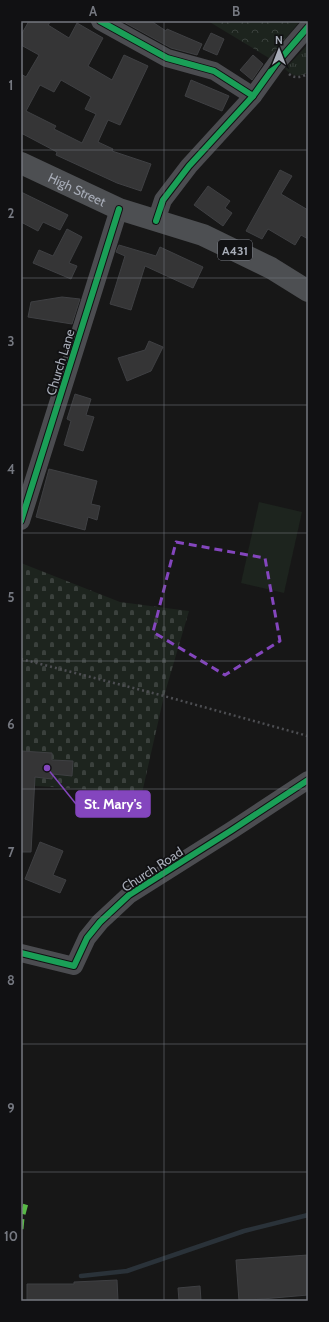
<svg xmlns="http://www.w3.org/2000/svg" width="329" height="1322" viewBox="0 0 329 1322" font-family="Cabin,sans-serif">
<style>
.grass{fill:url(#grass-tufts)}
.cemetery{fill:url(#cemetery-stones)}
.park{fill:url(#park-crowns)}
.pitch{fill:#1d241e}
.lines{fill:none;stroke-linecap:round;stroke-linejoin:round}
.stream{stroke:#2a3239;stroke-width:4.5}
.building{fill:#353536;stroke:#3f4043;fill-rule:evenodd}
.path{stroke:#4d4e52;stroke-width:2.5;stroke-dasharray:2 3;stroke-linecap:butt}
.minor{stroke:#4b4c50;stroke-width:18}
.primary{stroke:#4d4f52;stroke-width:22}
.quiet{stroke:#58b947;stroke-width:5;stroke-dasharray:10 5;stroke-linecap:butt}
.cycleway-casing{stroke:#111113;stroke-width:8}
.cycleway{stroke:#1a9f57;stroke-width:6}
.marked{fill:none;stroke:#8446be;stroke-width:3;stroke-dasharray:8 5;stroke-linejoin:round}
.grid{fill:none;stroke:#757880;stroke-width:1;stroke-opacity:0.55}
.labels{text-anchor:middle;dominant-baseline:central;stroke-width:3.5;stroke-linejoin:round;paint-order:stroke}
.shield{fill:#111113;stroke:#7b7e86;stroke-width:1}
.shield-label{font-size:12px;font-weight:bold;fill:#a8adb8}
.street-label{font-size:13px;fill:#a8adb8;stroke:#111113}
.leader{fill:none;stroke:#8446be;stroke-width:1.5}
.callout-dot{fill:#8446be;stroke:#111113;stroke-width:1.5}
.callout{fill:#8446be;stroke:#8446be;stroke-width:1.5}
.callout-label{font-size:14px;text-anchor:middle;font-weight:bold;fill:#fff}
.neatline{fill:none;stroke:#757880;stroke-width:1.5}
.grid-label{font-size:13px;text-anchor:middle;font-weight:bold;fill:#757880}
</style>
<defs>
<pattern id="grass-tufts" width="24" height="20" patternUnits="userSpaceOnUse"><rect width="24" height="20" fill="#1d241e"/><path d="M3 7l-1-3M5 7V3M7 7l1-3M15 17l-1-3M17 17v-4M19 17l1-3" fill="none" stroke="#3b413d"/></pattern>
<pattern id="cemetery-stones" width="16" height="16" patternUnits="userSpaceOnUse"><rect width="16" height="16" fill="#1d241e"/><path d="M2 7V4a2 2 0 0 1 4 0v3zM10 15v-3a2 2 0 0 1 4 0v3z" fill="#3b413d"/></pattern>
<pattern id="park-crowns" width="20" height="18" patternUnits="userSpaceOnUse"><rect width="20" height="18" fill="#1d241e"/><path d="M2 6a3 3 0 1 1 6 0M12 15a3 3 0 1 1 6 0" fill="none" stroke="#3b413d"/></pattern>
</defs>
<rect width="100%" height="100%" fill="#171717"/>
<!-- grass -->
<path class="grass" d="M 308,44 L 308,73 C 297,77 294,77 285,69 Z"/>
<!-- cemetery -->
<polygon class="cemetery" points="21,563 120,602 189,611 164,696 142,793 21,785"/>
<!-- park -->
<polygon class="park" points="208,21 300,21 269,58"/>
<!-- pitch -->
<polygon class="pitch" points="259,502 302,512 284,593 241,583"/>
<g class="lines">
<!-- stream -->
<polyline class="stream" points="81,1276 127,1271 244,1231 308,1215"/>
</g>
<!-- building -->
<g class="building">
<path d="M 29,21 L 51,21 L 48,25 L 69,38 L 77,23 L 103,38 L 88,66 L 112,80 L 124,55 L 148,66 L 120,125 L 108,120 L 98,142 L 113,149 L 112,151 L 151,164 L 141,191 L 117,183 L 56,155 L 57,152 L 21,133 L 21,74 L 26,77 L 39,55 L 21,45 L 21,35 ZM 61,80 L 91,97 L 85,109 L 96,114 L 82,143 L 54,129 L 56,126 L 26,111 L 40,85 L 54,92 Z"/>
<polygon points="122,21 151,21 166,31 167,29 202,44 197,55 171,48"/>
<polygon points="211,33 224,39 217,55 203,49"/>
<polygon points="253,55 263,64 252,80 240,70"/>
<polygon points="191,80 229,96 222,111 185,96"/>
<polygon points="280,170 292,176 281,194 308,210 308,239 301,235 295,245 268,229 262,239 246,231"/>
<polygon points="208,186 230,201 225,208 232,213 223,226 194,205"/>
<polygon points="21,192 68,215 60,230 43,222 38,231 21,222"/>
<polygon points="67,229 82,237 69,263 77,266 71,279 33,263 39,250 53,256"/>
<polygon points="119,245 156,256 160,247 203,267 193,288 145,266 131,310 110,304 125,256 116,252"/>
<polygon points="62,297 80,299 72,324 28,317 31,302"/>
<polygon points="149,341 163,347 151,371 127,381 118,358 145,350"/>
<polygon points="75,394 91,399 86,415 94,417 83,451 64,445 71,421 67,419"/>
<polygon points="49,469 97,481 91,504 100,506 97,520 88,517 85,530 36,517"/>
<polygon points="21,751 52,753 52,760 73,761 72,776 53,774 52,779 35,777 31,852 21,852"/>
<polygon points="40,842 63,851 53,875 66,880 60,893 25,879"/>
<polygon points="308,1255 308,1295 239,1301 236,1260"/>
<polygon points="117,1280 118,1301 27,1301 27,1284 74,1284 74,1282"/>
<polygon points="200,1286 201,1301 179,1301 178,1288"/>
</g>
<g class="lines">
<!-- path -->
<g class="path">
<path d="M 289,74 C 295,79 301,77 308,74"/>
<polyline points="21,659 164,696 308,736"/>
</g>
<!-- minor -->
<g class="minor">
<polyline points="100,21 167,58 214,71 253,96"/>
<polyline points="156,221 163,200 189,166 253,96 276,64 308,27"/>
<polyline points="21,521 119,209"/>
<polyline points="21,953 74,966 87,938 100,922 129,895 232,830 308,780"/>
</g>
<!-- primary -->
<path class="primary" id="s1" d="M 21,163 L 119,209 L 203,235 L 271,268 L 308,291"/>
<!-- quiet -->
<polyline class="quiet" points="21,1229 22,1218 26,1203"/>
<defs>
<g id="cycleway">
<polyline points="100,21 167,58 214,71 253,96"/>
<polyline points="156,221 163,200 189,166 253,96 276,64 308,27"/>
<polyline points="21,521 119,209"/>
<polyline points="21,953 74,966 87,938 100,922 129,895 232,830 308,780"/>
</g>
</defs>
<!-- cycleway casing -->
<use href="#cycleway" class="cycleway-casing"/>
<!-- cycleway -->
<use href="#cycleway" class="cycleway"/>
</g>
<!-- marked area -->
<path class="marked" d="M 176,542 L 265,558 L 280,641 L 225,675 L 153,632 Z"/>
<!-- grid -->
<path class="grid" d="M 164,21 L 164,1301M 21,150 L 308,150M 21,278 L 308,278M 21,405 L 308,405M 21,533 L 308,533M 21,661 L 308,661M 21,789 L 308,789M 21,917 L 308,917M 21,1044 L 308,1044M 21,1172 L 308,1172"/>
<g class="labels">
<!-- shield labels -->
<rect class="shield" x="218" y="240" width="34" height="20" rx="3"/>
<g class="shield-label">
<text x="235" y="250">A431</text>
</g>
<!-- street labels -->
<g class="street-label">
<text stroke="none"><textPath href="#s1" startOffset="62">High Street</textPath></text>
<text transform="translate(60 362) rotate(-73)">Church Lane</text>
<text transform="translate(152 869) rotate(-33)">Church Road</text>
</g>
</g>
<!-- callouts -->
<path class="leader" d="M47 768L76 804"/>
<circle class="callout-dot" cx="47" cy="768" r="4"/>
<rect class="callout" x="76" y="791" width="74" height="26" rx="4"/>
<g class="callout-label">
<text x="113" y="809">St. Mary's</text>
</g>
<!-- border -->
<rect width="329" height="1322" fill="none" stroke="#111113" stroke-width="44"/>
<!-- north arrow -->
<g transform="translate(279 50)" stroke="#111113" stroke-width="3" paint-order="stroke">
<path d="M0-3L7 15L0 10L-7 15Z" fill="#a8adb8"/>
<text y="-6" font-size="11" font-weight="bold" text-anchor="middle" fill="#a8adb8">N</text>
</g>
<rect x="22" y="22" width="285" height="1278" class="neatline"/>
<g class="grid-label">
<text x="93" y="16">A</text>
<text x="236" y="16">B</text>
<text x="11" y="90">1</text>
<text x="11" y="218">2</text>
<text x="11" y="346">3</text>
<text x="11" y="474">4</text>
<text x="11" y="602">5</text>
<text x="11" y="729">6</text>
<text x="11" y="857">7</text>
<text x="11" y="985">8</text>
<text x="11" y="1113">9</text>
<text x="11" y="1241">10</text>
</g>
</svg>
